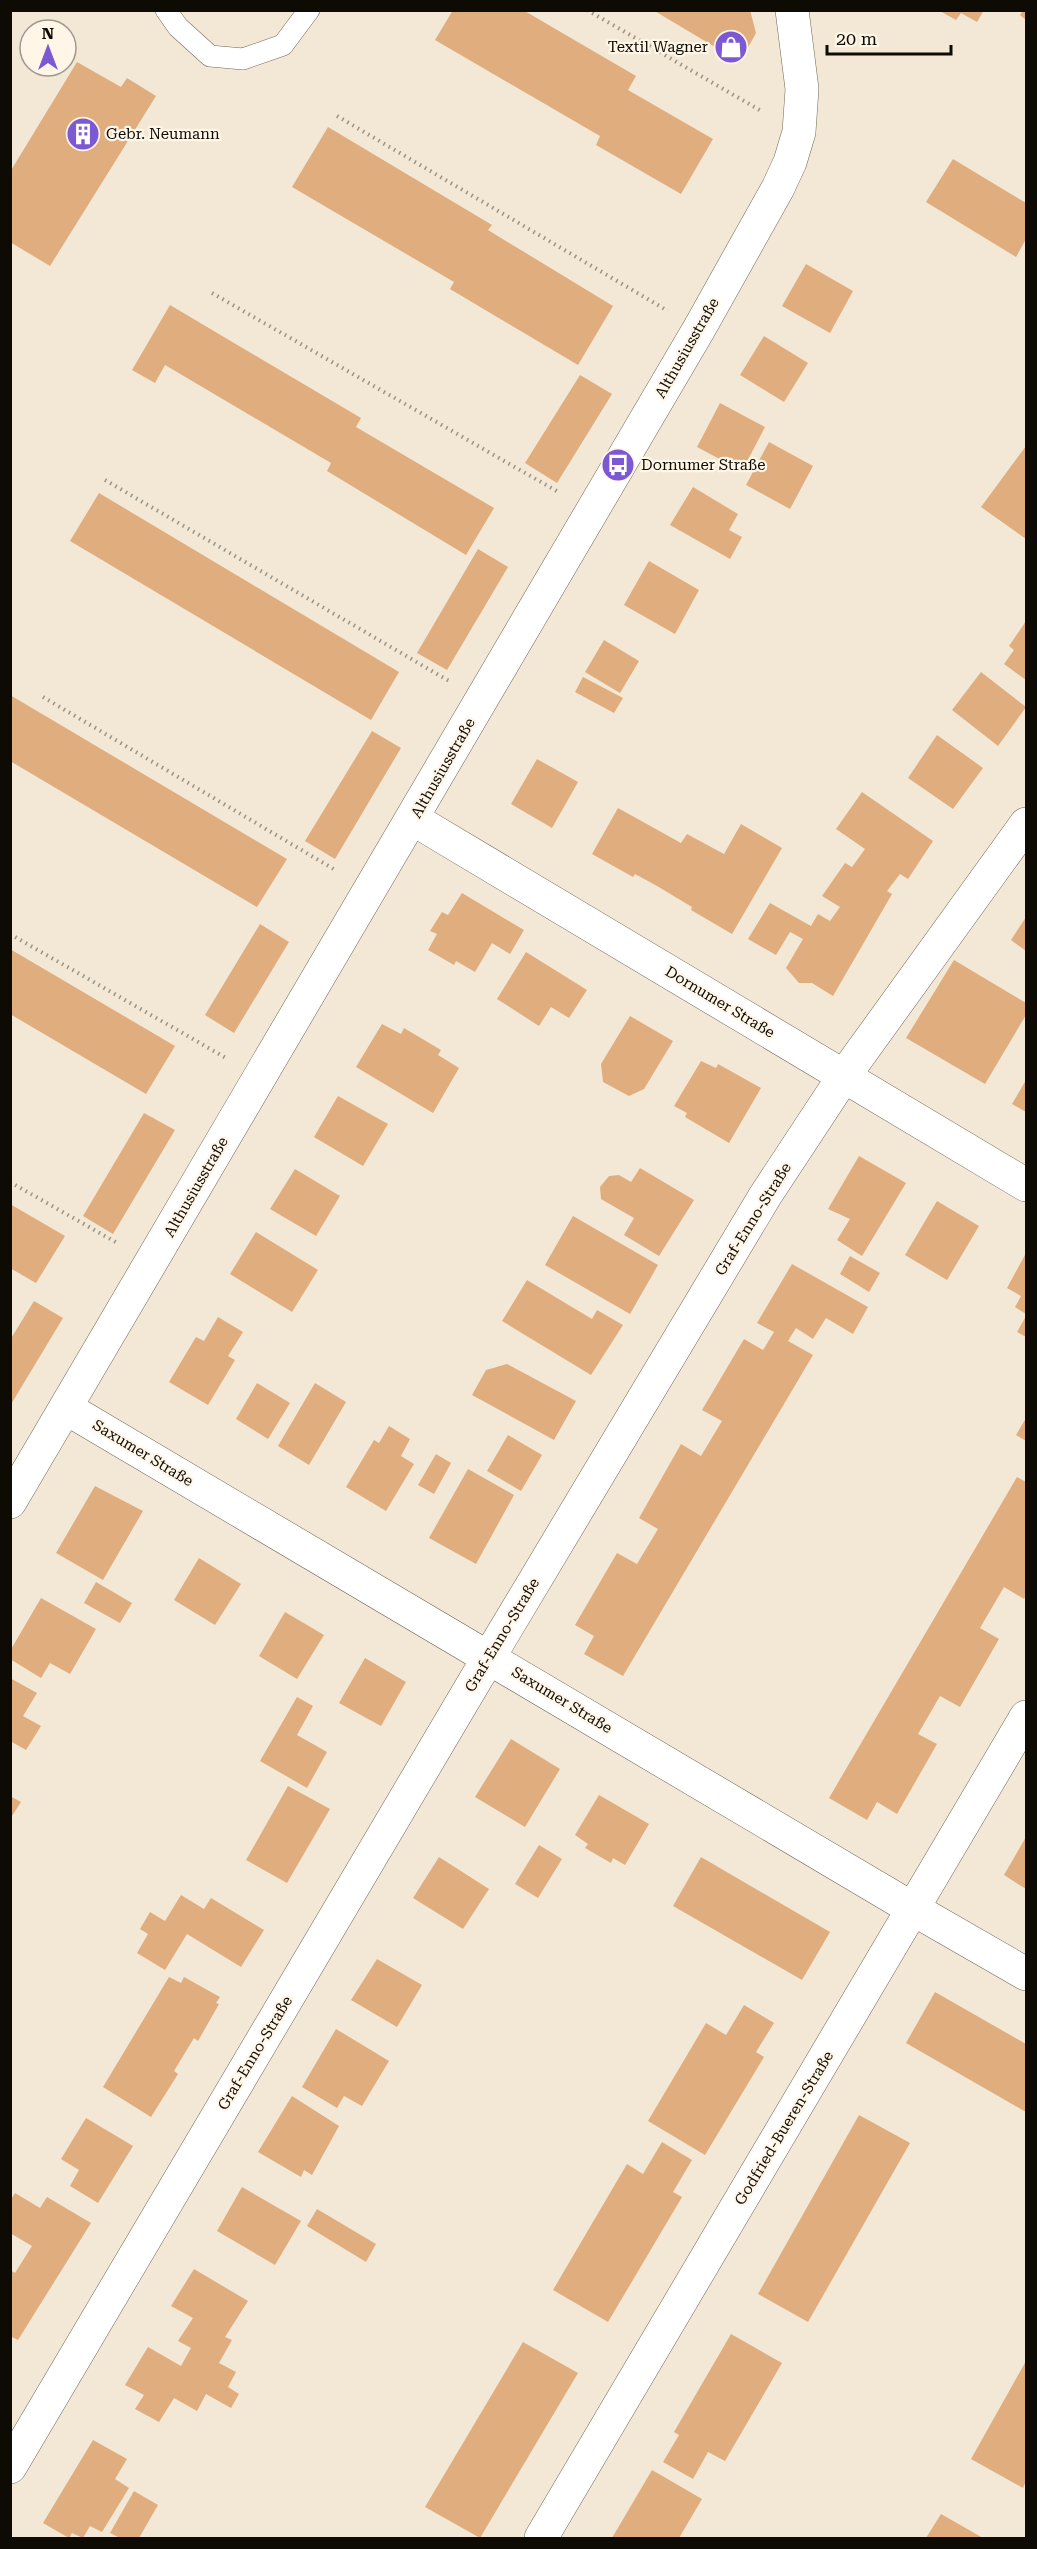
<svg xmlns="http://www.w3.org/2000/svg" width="1037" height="2549" viewBox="0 0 1037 2549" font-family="'Roboto Serif',serif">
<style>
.building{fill:#e0ad7f}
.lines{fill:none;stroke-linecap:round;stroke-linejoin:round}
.service-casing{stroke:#726959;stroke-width:22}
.minor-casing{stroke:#726959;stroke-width:34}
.path{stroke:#9a9285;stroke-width:4;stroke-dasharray:1.5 4.5;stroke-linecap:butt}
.service{stroke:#fff;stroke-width:21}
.minor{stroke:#fff;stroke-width:33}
.labels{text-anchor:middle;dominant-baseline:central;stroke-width:4.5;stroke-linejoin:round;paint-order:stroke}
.poi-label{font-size:15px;fill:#0e0b05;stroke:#fff6e7;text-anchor:start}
.street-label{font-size:15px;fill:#0e0b05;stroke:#fff6e7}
</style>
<rect width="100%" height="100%" fill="#f3e8d6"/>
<!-- building -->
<g class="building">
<polygon points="453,10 523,10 636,76 628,90 713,139 681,194 596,145 600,136 435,40"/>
<polygon points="653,10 750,10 756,33 740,62"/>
<polygon points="938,10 984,10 977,22 961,13 956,20"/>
<polygon points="1023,10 1026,10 1026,20 1020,15"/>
<polygon points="77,62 121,87 127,78 156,96 50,266 10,242 10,172"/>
<polygon points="328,127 492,225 488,230 613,306 578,365 450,289 454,282 292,187"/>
<polygon points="953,159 1026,203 1026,239 1016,257 926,202"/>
<polygon points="806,264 853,291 830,333 782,306"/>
<polygon points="170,305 361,418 356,427 494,508 466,555 327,471 331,463 165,365 155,383 132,370"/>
<polygon points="764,336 808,363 784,402 740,375"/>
<polygon points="580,375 612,394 557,483 525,463"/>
<polygon points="720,403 765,427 742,471 697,447"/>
<polygon points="769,442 813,466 790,509 746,485"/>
<polygon points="1026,446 1026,539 981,507"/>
<polygon points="693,487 738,514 729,530 742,537 730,559 670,525"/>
<polygon points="99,493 399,672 371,720 70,541"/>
<polygon points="478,549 508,567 447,670 417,653"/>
<polygon points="649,561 699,590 675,634 624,605"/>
<polygon points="1026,621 1026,680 1004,664 1014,650 1009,646"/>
<polygon points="604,640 639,661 620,693 585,672"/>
<polygon points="981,672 1026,707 998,746 952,710"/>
<polygon points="583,677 623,698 614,713 575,692"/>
<polygon points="10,695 287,859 257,907 10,761"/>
<polygon points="372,731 401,748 335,859 305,841"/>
<polygon points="937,735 983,768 953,809 908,778"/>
<polygon points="537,759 578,782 552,828 511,804"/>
<polygon points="862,792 933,841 908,879 900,874 887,891 892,894 833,996 812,983 799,983 786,968 803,939 790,932 776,955 748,939 770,903 811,926 818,914 830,921 840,907 822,896 845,863 852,867 865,849 836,829"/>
<polygon points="618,808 681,843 687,834 724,854 741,824 782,848 732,934 691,910 692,907 657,886 635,874 633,877 592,854"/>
<polygon points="462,893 524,930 510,954 492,943 475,972 456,961 454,965 428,950 437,934 430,931 442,912 448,915"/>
<polygon points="1026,917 1026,951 1011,940"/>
<polygon points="260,924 289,942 234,1033 205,1015"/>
<polygon points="10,949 175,1046 146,1094 10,1014"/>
<polygon points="526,952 587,990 569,1018 551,1007 539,1026 497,999"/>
<polygon points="954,960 1026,1003 1026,1015 985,1084 906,1038"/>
<polygon points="630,1016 673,1041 644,1089 629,1096 603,1082 601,1064"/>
<polygon points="382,1024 401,1034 404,1028 441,1050 438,1055 459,1068 433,1113 356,1067"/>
<polygon points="701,1061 716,1068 718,1064 761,1088 729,1143 685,1117 687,1113 674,1106"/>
<polygon points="1026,1080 1026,1112 1012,1104"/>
<polygon points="338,1096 388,1124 363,1166 314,1137"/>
<polygon points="144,1113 175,1130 113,1234 83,1216"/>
<polygon points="859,1156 906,1183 862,1256 837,1240 850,1219 828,1209"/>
<polygon points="640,1168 694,1200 659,1256 624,1235 634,1218 601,1199 600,1187 609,1176 619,1175 631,1182"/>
<polygon points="295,1169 340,1196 316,1236 270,1209"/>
<polygon points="937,1201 979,1226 947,1280 905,1255"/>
<polygon points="10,1204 65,1236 36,1283 10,1268"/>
<polygon points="573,1216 658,1265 630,1314 545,1265"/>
<polygon points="256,1232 318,1270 292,1312 230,1274"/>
<polygon points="1026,1253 1026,1314 1015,1307 1021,1296 1007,1288"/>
<polygon points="850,1256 880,1273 869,1292 840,1274"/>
<polygon points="792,1264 868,1307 853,1334 826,1318 813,1339 796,1328 788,1341 813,1355 623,1676 584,1654 594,1636 575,1625 617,1553 637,1564 658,1529 639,1518 681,1444 701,1456 722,1421 702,1410 744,1339 763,1350 774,1332 757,1323"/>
<polygon points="527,1280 592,1319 597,1310 623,1325 591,1375 502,1321"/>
<polygon points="34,1301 63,1318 10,1406 10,1340"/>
<polygon points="1026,1316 1026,1337 1017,1332"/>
<polygon points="218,1317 243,1332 228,1356 235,1360 208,1405 169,1382 196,1337 204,1341"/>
<polygon points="507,1364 576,1401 554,1440 472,1395 486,1370"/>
<polygon points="257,1383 290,1403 268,1439 236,1419"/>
<polygon points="315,1383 346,1402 309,1465 278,1446"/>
<polygon points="1026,1418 1026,1441 1016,1435"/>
<polygon points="389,1426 410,1439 401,1456 414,1464 386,1511 346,1487 374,1440 379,1443"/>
<polygon points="508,1435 542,1455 521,1491 487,1471"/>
<polygon points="436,1454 451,1463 434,1494 418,1485"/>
<polygon points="468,1469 514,1495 476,1564 429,1538"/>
<polygon points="1017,1477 1026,1482 1026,1595 1024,1599 1004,1587 980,1628 999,1639 960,1707 940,1696 918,1734 937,1744 897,1814 877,1802 867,1820 829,1798"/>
<polygon points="95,1486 143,1511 103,1580 56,1553"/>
<polygon points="199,1558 241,1584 215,1625 174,1600"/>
<polygon points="96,1582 132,1603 120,1623 84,1603"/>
<polygon points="41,1598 96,1629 70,1674 50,1663 41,1678 10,1659 10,1651"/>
<polygon points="285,1612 324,1635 297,1679 259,1656"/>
<polygon points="365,1658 406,1682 381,1726 339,1703"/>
<polygon points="10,1678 37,1693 23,1716 41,1726 26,1750 10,1741"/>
<polygon points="297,1697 313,1706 297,1735 327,1752 307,1788 260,1761"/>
<polygon points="511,1739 560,1769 525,1827 475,1797"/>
<polygon points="288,1786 330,1809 287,1883 246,1860"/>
<polygon points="599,1795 649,1824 625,1865 613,1858 611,1863 585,1848 588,1844 575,1835"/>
<polygon points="10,1796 21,1802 10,1819"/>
<polygon points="1026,1837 1026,1889 1004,1875"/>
<polygon points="539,1845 562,1859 538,1898 515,1884"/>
<polygon points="439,1857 489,1889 463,1929 413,1898"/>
<polygon points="701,1857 830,1932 802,1980 673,1906"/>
<polygon points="181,1895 204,1909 211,1898 264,1930 241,1967 187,1934 165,1970 137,1953 148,1934 140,1929 150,1912 165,1921"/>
<polygon points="377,1959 422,1985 397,2027 351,2000"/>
<polygon points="169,1977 181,1983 184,1977 220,1997 216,2003 219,2004 198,2041 194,2038 174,2071 178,2074 151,2117 103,2087"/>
<polygon points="935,1992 1026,2044 1026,2112 906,2043"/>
<polygon points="744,2005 774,2023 756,2052 764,2057 705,2155 648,2121 706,2023 726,2035"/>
<polygon points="336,2029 389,2061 362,2106 344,2096 337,2108 302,2087"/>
<polygon points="292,2096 339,2126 312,2175 304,2170 301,2177 258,2152"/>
<polygon points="859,2115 910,2143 808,2322 758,2294"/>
<polygon points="86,2118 133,2146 98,2203 70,2186 79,2170 61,2159"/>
<polygon points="662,2142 692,2160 673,2192 682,2197 608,2322 553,2290 627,2164 643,2174"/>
<polygon points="242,2187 301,2221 275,2265 217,2231"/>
<polygon points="15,2193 40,2208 47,2197 91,2223 18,2340 10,2336 10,2270 15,2273 32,2246 10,2233 10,2201"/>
<polygon points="317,2209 376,2244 366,2262 307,2226"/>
<polygon points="194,2269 248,2301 225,2337 232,2340 219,2363 236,2372 228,2387 239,2394 231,2408 206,2394 197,2411 174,2398 159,2422 135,2409 144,2395 125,2385 148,2347 181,2366 191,2348 178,2341 193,2318 171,2306"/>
<polygon points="731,2334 782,2363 725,2461 708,2452 693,2479 663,2462 679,2435 674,2432"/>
<polygon points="523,2342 578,2373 480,2538 425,2507"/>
<polygon points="1026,2361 1026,2481 1023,2488 971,2459"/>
<polygon points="93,2440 127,2459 115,2479 129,2488 102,2532 90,2526 83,2538 72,2533 69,2538 43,2523"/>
<polygon points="652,2470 702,2499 679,2538 612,2538"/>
<polygon points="134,2491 158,2505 139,2538 120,2538 110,2533"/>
<polygon points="941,2514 983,2538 926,2538"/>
</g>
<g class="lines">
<defs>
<polyline id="service" points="166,10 178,27 210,56 243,59 283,45 309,10"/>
<g id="minor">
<polyline points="413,819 1026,1185"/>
<polyline points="66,1408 913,1909 1026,1974"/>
<polyline points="10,1502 699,329 778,188 790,162 799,132 802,89 792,10"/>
<polyline points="10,2467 489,1657 765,1196 844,1076 1026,824"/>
<polyline points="541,2538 1026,1717"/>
</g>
</defs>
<!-- service casing -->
<use href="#service" class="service-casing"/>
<!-- minor casing -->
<use href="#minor" class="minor-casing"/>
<!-- path -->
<g class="path">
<polyline points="587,10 763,112"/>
<polyline points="337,116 668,311"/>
<polyline points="212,293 560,493"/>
<polyline points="105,480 449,681"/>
<polyline points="43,697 337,871"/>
<polyline points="10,934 226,1058"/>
<polyline points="10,1182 119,1244"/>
</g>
<!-- service -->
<use href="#service" class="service"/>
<!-- minor -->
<use href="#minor" class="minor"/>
</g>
<!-- icons -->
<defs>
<symbol id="shop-disc" viewBox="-11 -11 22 22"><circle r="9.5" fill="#7c58d2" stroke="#fff6e7"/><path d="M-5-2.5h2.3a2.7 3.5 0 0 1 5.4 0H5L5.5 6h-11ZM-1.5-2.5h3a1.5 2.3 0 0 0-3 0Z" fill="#fff"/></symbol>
<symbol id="building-disc" viewBox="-11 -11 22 22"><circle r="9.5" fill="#7c58d2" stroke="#fff6e7"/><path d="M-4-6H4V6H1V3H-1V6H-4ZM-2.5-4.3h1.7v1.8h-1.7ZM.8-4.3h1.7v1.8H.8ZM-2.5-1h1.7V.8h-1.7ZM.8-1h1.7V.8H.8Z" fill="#fff"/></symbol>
<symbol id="bus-disc" viewBox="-11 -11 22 22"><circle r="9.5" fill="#7c58d2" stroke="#fff6e7"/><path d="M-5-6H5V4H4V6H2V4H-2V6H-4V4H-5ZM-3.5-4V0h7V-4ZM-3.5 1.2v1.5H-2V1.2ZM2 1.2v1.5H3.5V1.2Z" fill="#fff"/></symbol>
</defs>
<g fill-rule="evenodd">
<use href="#shop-disc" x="712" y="28" width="38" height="38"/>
<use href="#building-disc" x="64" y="115" width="38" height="38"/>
<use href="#bus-disc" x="599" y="446" width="38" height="38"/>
</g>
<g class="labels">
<!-- poi labels -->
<g class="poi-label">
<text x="708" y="47" text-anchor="end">Textil Wagner</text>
<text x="106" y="134">Gebr. Neumann</text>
<text x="641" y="465">Dornumer Straße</text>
</g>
<!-- street labels -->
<g class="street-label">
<text transform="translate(687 348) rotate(-60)">Althusiusstraße</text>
<text transform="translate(443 768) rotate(-60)">Althusiusstraße</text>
<text transform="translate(720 1002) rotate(31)">Dornumer Straße</text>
<text transform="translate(196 1187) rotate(-60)">Althusiusstraße</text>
<text transform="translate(753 1219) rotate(-58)">Graf-Enno-Straße</text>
<text transform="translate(143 1453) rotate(31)">Saxumer Straße</text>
<text transform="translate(502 1635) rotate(-59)">Graf-Enno-Straße</text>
<text transform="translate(562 1700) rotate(31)">Saxumer Straße</text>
<text transform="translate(255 2053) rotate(-59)">Graf-Enno-Straße</text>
<text transform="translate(784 2128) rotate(-59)">Godfried-Bueren-Straße</text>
</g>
</g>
<!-- border -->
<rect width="1037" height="2549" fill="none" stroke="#0e0b05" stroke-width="24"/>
<!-- north arrow -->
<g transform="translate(48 48)"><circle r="28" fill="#fff6e7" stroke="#9f988d" stroke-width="1.5"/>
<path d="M0-4.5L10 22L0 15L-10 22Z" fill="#7c58d2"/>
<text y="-9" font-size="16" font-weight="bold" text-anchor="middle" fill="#0e0b05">N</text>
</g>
<!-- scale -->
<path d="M827 45v9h124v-9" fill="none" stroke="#0e0b05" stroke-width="3"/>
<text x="836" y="45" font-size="18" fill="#0e0b05" stroke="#fff6e7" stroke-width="4.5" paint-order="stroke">20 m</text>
</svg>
